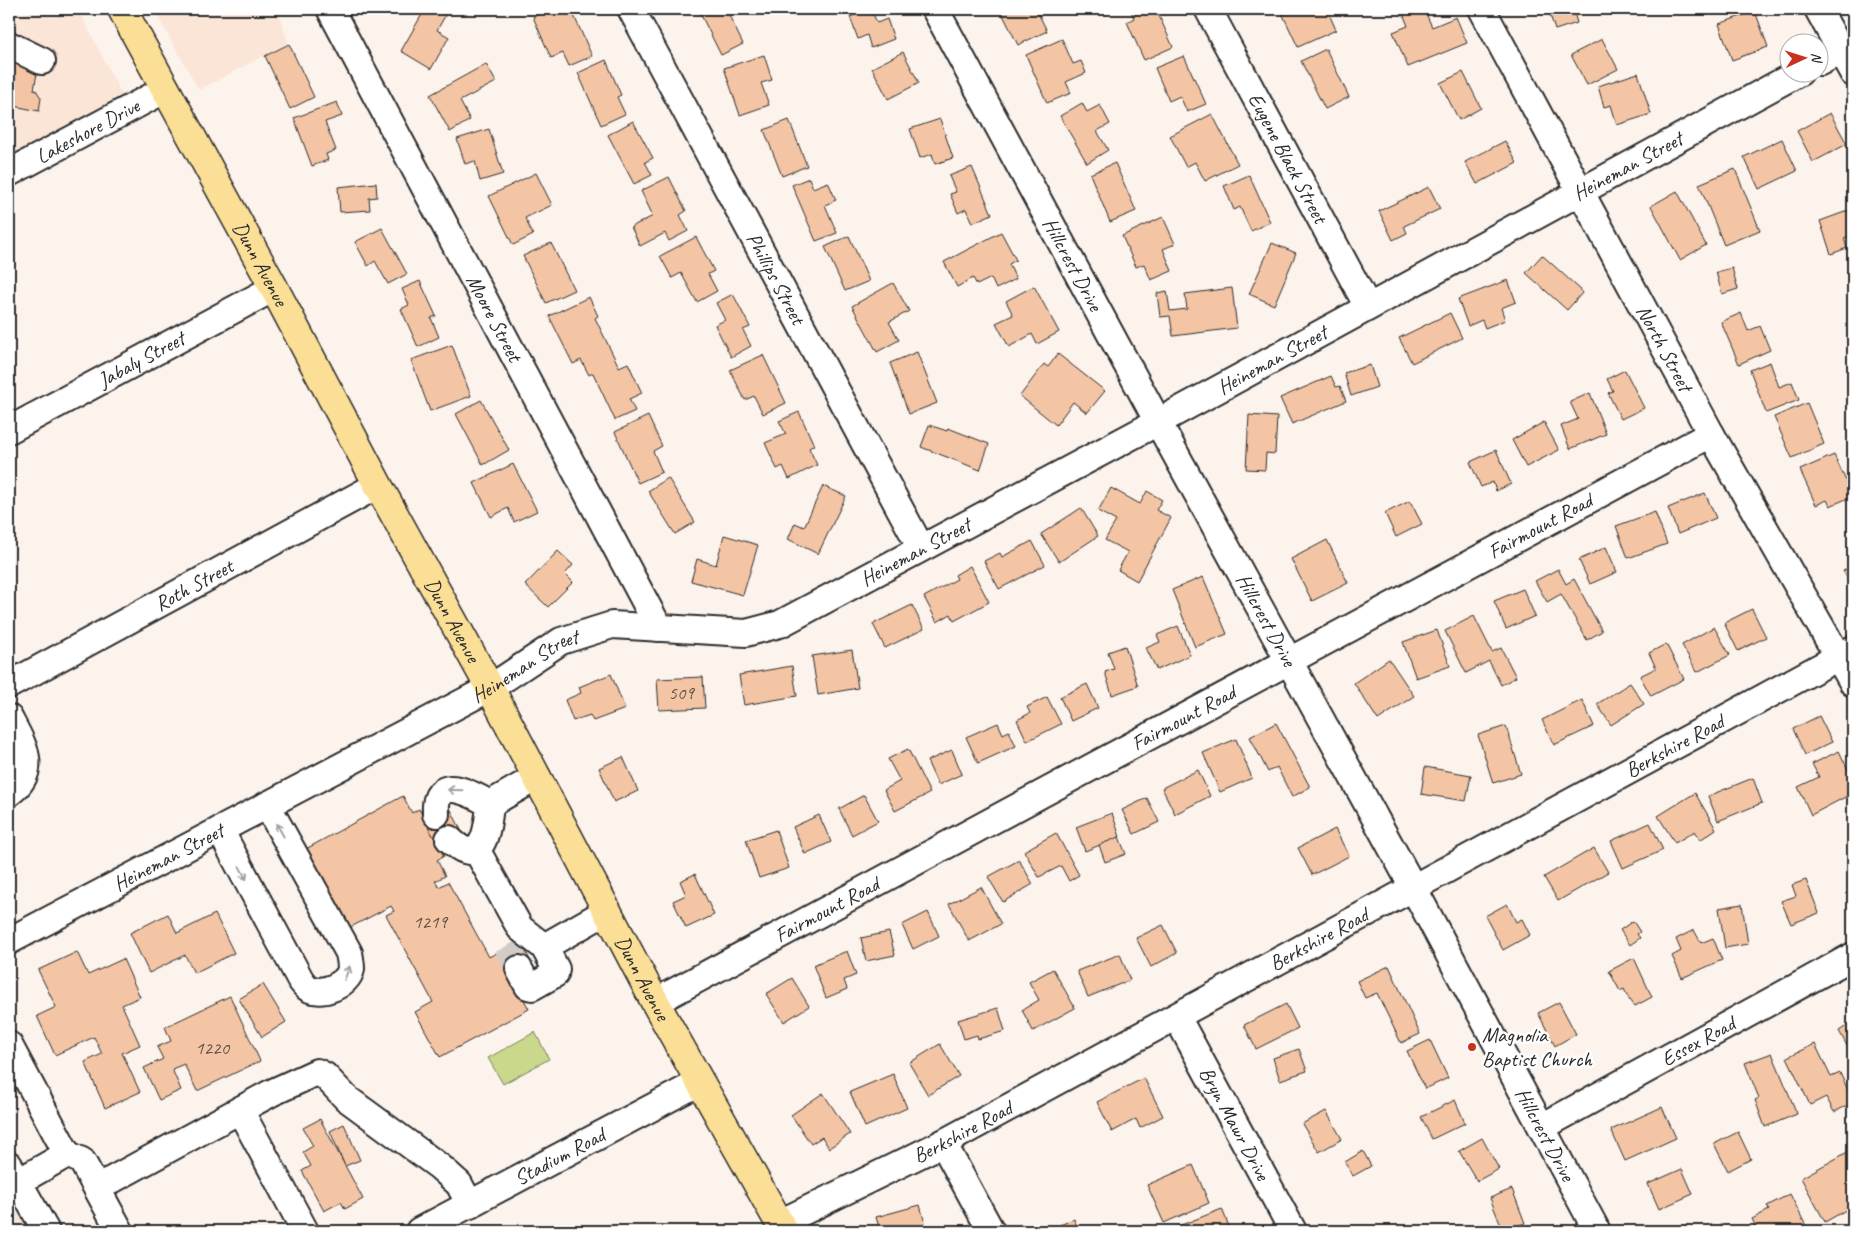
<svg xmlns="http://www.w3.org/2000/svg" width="1862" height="1240" viewBox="0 0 1862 1240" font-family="Caveat,sans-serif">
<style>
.built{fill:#fae5d7}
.green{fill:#cad88c;stroke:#7a825c}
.building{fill:#f4c5a4;stroke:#2b2b2b}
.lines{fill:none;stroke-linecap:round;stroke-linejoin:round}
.minor-tunnel{stroke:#d3cbc6;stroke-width:26;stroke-dasharray:26 13;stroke-linecap:butt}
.minor-casing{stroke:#2b2b2b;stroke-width:30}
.major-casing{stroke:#2b2b2b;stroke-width:31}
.minor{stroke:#fff;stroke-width:26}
.major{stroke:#fbdf96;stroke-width:28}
.oneway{stroke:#a0a0a0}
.poi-dot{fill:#c8321e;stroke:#fff;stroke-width:2}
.labels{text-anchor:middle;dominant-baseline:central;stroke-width:5;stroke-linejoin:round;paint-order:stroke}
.number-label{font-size:19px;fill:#5d5249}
.street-label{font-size:21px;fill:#2b2b2b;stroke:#fff}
.poi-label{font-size:21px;fill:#2b2b2b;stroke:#fff;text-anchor:start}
</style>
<rect width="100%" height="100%" fill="#fdf3ed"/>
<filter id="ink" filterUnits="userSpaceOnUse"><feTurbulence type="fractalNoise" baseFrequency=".02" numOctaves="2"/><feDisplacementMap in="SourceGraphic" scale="10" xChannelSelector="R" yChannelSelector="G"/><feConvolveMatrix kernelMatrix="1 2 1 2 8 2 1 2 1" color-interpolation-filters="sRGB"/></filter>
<g filter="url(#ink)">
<!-- built -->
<g class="built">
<polygon points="37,9 78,9 124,99 9,161 9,20"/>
<polygon points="155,9 278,9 288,43 199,90 155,12"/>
<polygon points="9,1184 34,1231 9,1231"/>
</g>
<!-- green -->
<polygon class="green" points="535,1032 549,1059 503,1084 488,1058"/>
<!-- building -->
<g class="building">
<polygon points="425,9 449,9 437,30 449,37 431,69 401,51"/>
<polygon points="551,9 571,9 592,56 569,66 563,53 551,58 533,17"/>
<polygon points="698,9 726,9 743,44 721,55"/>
<polygon points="853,9 871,9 877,23 887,19 894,39 871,48 867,35 858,39 850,17 855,15"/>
<polygon points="1000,9 1036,9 1047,31 1018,45"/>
<polygon points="1130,9 1156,9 1173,47 1144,60 1127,22 1134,18"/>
<polygon points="1280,9 1318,9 1319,11 1327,9 1336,30 1298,47"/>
<polygon points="1408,9 1424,9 1432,27 1456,17 1467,43 1408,67 1393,32 1408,26 1402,11"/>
<polygon points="1548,9 1584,9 1574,12 1577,23 1555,30"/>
<polygon points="1755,11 1768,47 1732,60 1719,24"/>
<polygon points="1062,39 1073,64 1081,61 1086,73 1066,82 1071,93 1047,103 1026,55"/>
<polygon points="1602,39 1618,69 1587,85 1571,55"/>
<polygon points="289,44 314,97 290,109 265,56"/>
<polygon points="1326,49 1349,97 1325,109 1301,61"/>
<polygon points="903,52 919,83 888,99 872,68"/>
<polygon points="764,55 772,80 761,83 769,105 740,115 724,68"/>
<polygon points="1184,56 1206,104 1187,112 1180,96 1169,101 1155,68"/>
<polygon points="606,60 621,95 617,97 625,114 601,125 578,73"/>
<polygon points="13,63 38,67 34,90 36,90 41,98 39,111 9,105 9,88"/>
<polygon points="486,64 496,82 460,101 470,120 450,132 430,95"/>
<polygon points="1463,72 1481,108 1459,120 1440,83"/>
<polygon points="1638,73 1651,114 1617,125 1611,105 1604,107 1598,86"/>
<polygon points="337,102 342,116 325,122 336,150 326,154 328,160 312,166 294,118"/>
<polygon points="1082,103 1087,112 1100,105 1110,124 1097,131 1108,150 1087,163 1060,116"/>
<polygon points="1830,113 1847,144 1813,162 1797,131"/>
<polygon points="1212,114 1238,164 1205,181 1195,162 1186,167 1170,136"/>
<polygon points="940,119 953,158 935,164 932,154 920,158 910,129"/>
<polygon points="789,120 807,166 782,176 764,130"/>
<polygon points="633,121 653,158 645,162 652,175 634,184 608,135"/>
<polygon points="489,129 503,174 480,181 475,161 465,164 457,139"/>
<polygon points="1782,139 1797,171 1759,189 1744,157"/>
<polygon points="1505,141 1517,163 1477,184 1465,162"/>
<polygon points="1115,163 1136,211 1110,222 1090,174"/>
<polygon points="972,167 992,214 972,223 966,209 958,213 950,194 956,192 949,176"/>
<polygon points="1735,169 1760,230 1724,245 1699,184"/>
<polygon points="536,173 552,205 525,218 533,235 513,245 489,196"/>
<polygon points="1249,175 1270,222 1251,231 1240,207 1234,210 1224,186"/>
<polygon points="669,177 686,211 680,215 688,231 669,241 665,233 640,246 631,227 653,216 641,191"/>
<polygon points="809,178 813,188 828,182 836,200 825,205 837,233 816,241 792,185"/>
<polygon points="376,183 377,197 369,198 370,210 340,212 338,187"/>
<polygon points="1429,187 1440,209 1404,226 1407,233 1393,240 1379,211"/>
<polygon points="1677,191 1706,245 1680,260 1651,206"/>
<polygon points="1853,209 1853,235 1844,238 1847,248 1831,254 1820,221"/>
<polygon points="1163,217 1175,244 1163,249 1172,271 1151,280 1144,264 1136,267 1122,236"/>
<polygon points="382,228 407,274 388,284 375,261 368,266 355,242"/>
<polygon points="1001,232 1016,260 1009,264 1016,279 996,289 991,278 977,285 973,278 957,287 944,262"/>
<polygon points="849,236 869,281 845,291 825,247"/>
<polygon points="696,237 714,271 708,274 717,291 697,302 681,273 672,278 660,256"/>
<polygon points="551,243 574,290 546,303 523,256"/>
<polygon points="1272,243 1296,253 1274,305 1249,294"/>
<polygon points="1542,255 1583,292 1567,310 1526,273"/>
<polygon points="1732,268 1738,289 1722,294 1716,272"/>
<polygon points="1508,280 1516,302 1501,308 1505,320 1485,328 1482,320 1468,326 1458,299"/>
<polygon points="420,281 436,316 431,318 439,337 418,347 401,309 409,305 402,289"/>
<polygon points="893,283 909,311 889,322 899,340 877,352 852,306"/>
<polygon points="1034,286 1059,332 1037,344 1032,334 1009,347 996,323 1013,315 1006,301"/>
<polygon points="1232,288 1237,328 1173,336 1170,316 1160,317 1157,293 1167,291 1170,311 1187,309 1185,294"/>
<polygon points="733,294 750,327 743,330 751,346 731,357 715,325 725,320 716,303"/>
<polygon points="589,297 598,316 595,318 619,367 628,363 642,393 629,399 635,411 615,420 593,373 589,375 581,360 573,364 549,316"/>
<polygon points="1450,313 1462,338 1412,363 1399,338"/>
<polygon points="1741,313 1748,331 1760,326 1770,350 1739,364 1721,322"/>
<polygon points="452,345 471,396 430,411 411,360"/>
<polygon points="917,352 937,403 909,414 890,363"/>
<polygon points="1058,354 1105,391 1087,413 1073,402 1056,425 1020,396 1044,364 1048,367"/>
<polygon points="763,355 786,403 763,414 754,396 745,400 730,370"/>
<polygon points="1770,362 1779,387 1792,382 1799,400 1766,413 1750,370"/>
<polygon points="1370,365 1377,387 1351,396 1344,373"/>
<polygon points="1625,370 1644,408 1621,419 1608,393 1613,391 1607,379"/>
<polygon points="1331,376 1336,387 1340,386 1346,401 1292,424 1280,398"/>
<polygon points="1590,393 1606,434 1570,449 1561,426 1578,419 1570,402"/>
<polygon points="481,400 509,450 483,465 456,414"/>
<polygon points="1807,403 1824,444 1792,458 1774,417"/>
<polygon points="799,412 814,445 809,448 817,465 789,479 783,466 777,469 765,443 786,434 779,421"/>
<polygon points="1249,415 1277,417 1275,454 1266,453 1265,470 1246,469"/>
<polygon points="648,416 662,446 653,451 662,472 638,483 615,432"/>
<polygon points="1544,422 1559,450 1526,467 1512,440"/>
<polygon points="929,425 947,431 948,428 989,444 980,470 921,447"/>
<polygon points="1496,450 1511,484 1496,491 1493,482 1481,487 1470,462"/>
<polygon points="1834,455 1853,496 1830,506 1827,500 1816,505 1800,470"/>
<polygon points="513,464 537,511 514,522 508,508 491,517 474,483"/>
<polygon points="668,478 695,522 675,534 648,491"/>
<polygon points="823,486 846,496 818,554 788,539 795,523 804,527"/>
<polygon points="1111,488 1140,504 1147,491 1162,500 1156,510 1171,518 1137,581 1118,570 1128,552 1105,540 1116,521 1098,511"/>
<polygon points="1705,493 1716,518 1678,534 1668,508"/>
<polygon points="1410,501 1422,524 1396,537 1385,513"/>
<polygon points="1081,508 1098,536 1059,562 1041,534"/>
<polygon points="1655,512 1667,544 1628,558 1616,526"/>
<polygon points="724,535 758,545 743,595 691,581 697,559 716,565"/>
<polygon points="1327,540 1348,583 1312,601 1291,559"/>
<polygon points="1032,541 1045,565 999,589 984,561 1000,553 1002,557"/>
<polygon points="1606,547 1617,572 1590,584 1579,560"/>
<polygon points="558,551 573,565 565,574 573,582 548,607 525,585"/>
<polygon points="1853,565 1853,588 1843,571"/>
<polygon points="970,566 989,602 954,621 951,614 937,622 924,597 957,579 955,575"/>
<polygon points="1558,569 1566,584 1574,579 1602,631 1587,640 1561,594 1547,602 1535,581"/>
<polygon points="1203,577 1227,634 1195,647 1172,590"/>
<polygon points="1523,589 1535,616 1506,629 1494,601"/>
<polygon points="912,605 924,629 885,648 873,624"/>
<polygon points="1752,609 1766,637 1738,651 1724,623"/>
<polygon points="1474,616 1492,652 1501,648 1516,677 1501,685 1489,661 1466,673 1445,631"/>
<polygon points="1178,626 1190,655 1157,670 1146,648 1160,642 1157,635"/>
<polygon points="1714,627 1730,655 1697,672 1682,645"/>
<polygon points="1437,630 1450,666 1416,678 1403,642"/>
<polygon points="1666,644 1684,679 1651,696 1640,676 1656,668 1649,653"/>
<polygon points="1125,646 1138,686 1112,695 1105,672 1114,669 1108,652"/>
<polygon points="852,650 858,688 818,695 812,656"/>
<polygon points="1389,659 1414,696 1378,720 1354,683"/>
<polygon points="792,666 797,696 744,705 739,675"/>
<polygon points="611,674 625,709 593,721 590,715 573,721 565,700 581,693 579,687"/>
<polygon points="703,677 705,708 659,710 657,679"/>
<polygon points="1630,683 1644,704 1611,725 1597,704"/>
<polygon points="1087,684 1098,708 1071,721 1060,697"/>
<polygon points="1047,697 1061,724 1027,741 1017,720 1030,713 1027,707"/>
<polygon points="1582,700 1594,726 1554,745 1542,720"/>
<polygon points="1819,716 1832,742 1805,755 1793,729"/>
<polygon points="998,723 1003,734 1009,731 1016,746 978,763 966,737"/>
<polygon points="1276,723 1310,787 1292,797 1277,767 1268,772 1250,737"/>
<polygon points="1506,726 1521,774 1493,783 1478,735"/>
<polygon points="1236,739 1252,778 1220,792 1203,753"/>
<polygon points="908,749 930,793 895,811 884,790 900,781 888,759"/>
<polygon points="952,750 962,774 938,785 927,761"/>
<polygon points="1839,751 1853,780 1853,793 1811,815 1798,787 1819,777 1812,764"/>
<polygon points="623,757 638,791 614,802 599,768"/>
<polygon points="1425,767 1471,775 1466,801 1421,794"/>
<polygon points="1198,770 1210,796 1175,814 1162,788"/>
<polygon points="1753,778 1762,803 1718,821 1708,796"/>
<polygon points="1695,793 1716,829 1700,840 1695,831 1675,843 1658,816"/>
<polygon points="864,795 878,821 852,835 839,809"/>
<polygon points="403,796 412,813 419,809 444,856 437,860 445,876 435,881 439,887 448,882 489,957 498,952 529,1009 440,1057 415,1012 433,1002 386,915 394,911 391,906 347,929 304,850"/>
<polygon points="1147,798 1159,822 1134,834 1122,810"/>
<polygon points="450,808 462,832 438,845 425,821"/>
<polygon points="1112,813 1120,837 1085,851 1076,827"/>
<polygon points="819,815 831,842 805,854 793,827"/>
<polygon points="1650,823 1663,850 1623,868 1611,841"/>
<polygon points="1335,829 1349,856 1312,875 1298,848"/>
<polygon points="776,830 789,868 759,878 746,840"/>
<polygon points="1056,833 1079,875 1069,881 1061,866 1039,877 1024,851"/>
<polygon points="1119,837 1126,854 1105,862 1099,845"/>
<polygon points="1594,848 1608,872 1558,901 1544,877"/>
<polygon points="1019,860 1033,884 1003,902 988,877"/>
<polygon points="695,874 714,915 686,928 673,901 686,895 680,881"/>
<polygon points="1806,880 1819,913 1791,924 1781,901 1796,896 1792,885"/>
<polygon points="981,887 1001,924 969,941 949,904"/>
<polygon points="1507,904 1516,922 1522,919 1530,935 1503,950 1485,916"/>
<polygon points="1742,904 1748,944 1725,948 1719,908"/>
<polygon points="928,912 939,936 913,949 902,925"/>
<polygon points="168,914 177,933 215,914 234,953 194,973 185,955 149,973 130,933"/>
<polygon points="1633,921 1640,932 1637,934 1640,938 1630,945 1620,930"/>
<polygon points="1163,925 1177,953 1151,967 1136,938"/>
<polygon points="1694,930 1701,943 1713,938 1722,960 1682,978 1672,956 1681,951 1676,939"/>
<polygon points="889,932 895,955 866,961 861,938"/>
<polygon points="520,940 531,962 510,974 498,952"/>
<polygon points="847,951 856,975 844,980 847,989 826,998 813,965"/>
<polygon points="77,952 88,975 123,959 140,997 122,1005 140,1045 122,1053 140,1092 105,1108 85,1062 102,1054 94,1037 55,1055 37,1016 56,1007 38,970"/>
<polygon points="1120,954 1130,980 1088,997 1077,971"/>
<polygon points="1634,958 1652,997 1635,1006 1631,1000 1630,1001 1624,989 1620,991 1609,971"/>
<polygon points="1389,966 1420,1034 1401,1043 1377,993 1365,998 1357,981"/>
<polygon points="1053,969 1075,1008 1033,1031 1022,1010 1039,1000 1029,982"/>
<polygon points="792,978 809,1006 784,1022 766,994"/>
<polygon points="263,984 286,1022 262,1037 239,999"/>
<polygon points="230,996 260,1061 197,1091 184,1064 172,1069 181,1090 159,1100 144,1068 163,1059 157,1047 171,1041 165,1027"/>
<polygon points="1559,1002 1576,1034 1555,1046 1538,1013"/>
<polygon points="1286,1004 1298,1028 1256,1049 1244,1025"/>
<polygon points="998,1008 1005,1031 978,1039 977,1035 964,1039 958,1020"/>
<polygon points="1853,1022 1853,1057 1839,1031"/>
<polygon points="1430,1040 1448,1078 1425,1089 1407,1051"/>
<polygon points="940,1044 959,1076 928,1095 909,1063"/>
<polygon points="1815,1044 1831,1077 1840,1073 1853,1101 1853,1103 1834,1112 1826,1097 1810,1105 1787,1057"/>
<polygon points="1299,1049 1307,1071 1280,1080 1273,1058"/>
<polygon points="1772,1053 1797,1114 1765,1127 1755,1100 1759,1098 1745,1063"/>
<polygon points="893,1074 907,1108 865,1127 850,1092"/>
<polygon points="1144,1078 1163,1116 1140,1128 1136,1119 1112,1132 1097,1102"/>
<polygon points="823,1093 850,1134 829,1148 822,1137 811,1144 791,1115"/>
<polygon points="1455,1100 1465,1123 1432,1139 1421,1117"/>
<polygon points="1662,1107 1676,1138 1625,1161 1611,1130"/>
<polygon points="1326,1111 1342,1139 1319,1152 1302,1124"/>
<polygon points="320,1119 363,1199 345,1209 341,1202 324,1211 302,1171 311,1166 303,1152 313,1146 303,1128"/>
<polygon points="344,1124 360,1160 345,1166 330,1131"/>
<polygon points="1738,1132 1751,1159 1728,1171 1714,1144"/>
<polygon points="1482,1138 1499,1169 1477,1181 1459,1151"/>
<polygon points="1853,1149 1853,1206 1825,1222 1801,1178"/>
<polygon points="1363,1151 1371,1166 1353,1176 1345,1162"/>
<polygon points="1193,1165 1209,1203 1164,1223 1147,1185"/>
<polygon points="1682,1169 1693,1194 1659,1209 1648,1184"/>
<polygon points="1512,1189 1525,1223 1503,1231 1490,1198"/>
<polygon points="1790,1194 1806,1226 1795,1231 1758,1231 1752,1219 1769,1210 1767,1206"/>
<polygon points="920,1205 927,1231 880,1231 876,1217"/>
<polygon points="1222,1209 1230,1229 1228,1231 1177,1231 1176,1227"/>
<polygon points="1074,1219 1079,1231 1053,1231 1053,1228"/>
</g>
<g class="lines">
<!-- minor-tunnel -->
<polyline class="minor-tunnel" points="507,946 519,969"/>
<defs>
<g id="minor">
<path id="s1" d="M 330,9 L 659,628"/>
<path id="s2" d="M 631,9 L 921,548"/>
<path id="s3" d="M 935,9 L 1158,422 L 1414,889 L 1597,1231"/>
<path id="s4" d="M 1208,9 L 1368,307"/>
<path id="s5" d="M 1482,9 L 1711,434 L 1853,683"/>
<polyline points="1818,9 1853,73"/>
<polyline points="9,45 42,61"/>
<polyline points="1820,62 1853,44"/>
<path id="s6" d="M 9,173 L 166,89"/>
<path id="s7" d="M 9,430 L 274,288"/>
<path id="s8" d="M 9,685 L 378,485"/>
<path d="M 9,718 C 23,745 40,770 9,793"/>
<polyline points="490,804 537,777"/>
<path d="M 436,814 C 433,773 469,792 490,804"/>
<path d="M 220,830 L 300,979 C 302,982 305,986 308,988 C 322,996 348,985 351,969 C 351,964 350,958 349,953 L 267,805"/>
<path d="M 449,839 C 483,872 488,829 490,804"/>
<polyline points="476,849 520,928 544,947 607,911"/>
<path id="s9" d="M 9,941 L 490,688 L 561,641 L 612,625 L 746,633 L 780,624 L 1158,422 L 1800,72"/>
<polyline points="519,969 528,986 532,987 555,974 556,969 544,947"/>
<path id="s10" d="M 655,1002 L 1711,434"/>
<path id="s11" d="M 1177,1017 L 1293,1231"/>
<polyline points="9,1045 67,1154 18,1182"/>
<polyline points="240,1110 305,1231"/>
<path id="s12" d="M 1542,1127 L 1853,956"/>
<polyline points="943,1143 991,1231"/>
<polyline points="67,1154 82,1161 120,1231"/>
<polyline points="9,1165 46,1231"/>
<polyline points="97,1188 271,1093 317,1072 325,1076 346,1098 440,1167 459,1184 470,1205"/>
<path id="s13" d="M 780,1223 L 943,1143 L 1853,649"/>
<path id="s14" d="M 419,1231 L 700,1082"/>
</g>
<g id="major">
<path id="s15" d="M 122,9 L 274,288 L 378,485 L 490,688 L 655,1002 L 784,1231"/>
</g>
</defs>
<!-- minor casing -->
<use href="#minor" class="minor-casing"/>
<!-- major casing -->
<use href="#major" class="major-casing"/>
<!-- minor -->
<use href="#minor" class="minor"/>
<!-- major -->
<use href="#major" class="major"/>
</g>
<!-- one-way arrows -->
<defs><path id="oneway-shaft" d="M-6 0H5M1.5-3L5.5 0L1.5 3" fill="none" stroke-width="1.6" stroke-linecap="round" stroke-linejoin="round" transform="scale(1.25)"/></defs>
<g class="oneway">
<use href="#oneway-shaft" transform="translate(455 790) rotate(-178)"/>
<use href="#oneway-shaft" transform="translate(280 830) rotate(-119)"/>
<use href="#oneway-shaft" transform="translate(243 873) rotate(62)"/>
<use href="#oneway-shaft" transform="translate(347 973) rotate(-69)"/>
</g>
</g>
<!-- markers -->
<circle class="poi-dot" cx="1472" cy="1047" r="5"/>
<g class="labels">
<!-- number labels -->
<g class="number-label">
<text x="681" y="693">509</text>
<text x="430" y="922">1219</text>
<text x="212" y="1048">1220</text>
</g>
<!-- street labels -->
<g class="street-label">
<text stroke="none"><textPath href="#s6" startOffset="89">Lakeshore Drive</textPath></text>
<text stroke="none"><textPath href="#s4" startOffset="169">Eugene Black Street</textPath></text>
<text stroke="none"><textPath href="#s9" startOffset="1815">Heineman Street</textPath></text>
<text stroke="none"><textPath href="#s15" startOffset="290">Dunn Avenue</textPath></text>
<text stroke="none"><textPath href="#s3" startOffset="290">Hillcrest Drive</textPath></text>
<text stroke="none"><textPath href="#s2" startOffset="306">Phillips Street</textPath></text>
<text stroke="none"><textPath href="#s1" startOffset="350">Moore Street</textPath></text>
<text stroke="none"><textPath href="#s5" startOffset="385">North Street</textPath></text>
<text stroke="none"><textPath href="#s7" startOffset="150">Jabaly Street</textPath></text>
<text stroke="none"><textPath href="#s9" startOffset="1410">Heineman Street</textPath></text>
<text stroke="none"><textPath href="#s10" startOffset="1005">Fairmount Road</textPath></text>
<text stroke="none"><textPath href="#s9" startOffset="1005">Heineman Street</textPath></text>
<text stroke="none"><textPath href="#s8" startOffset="210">Roth Street</textPath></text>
<text stroke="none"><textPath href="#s15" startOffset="695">Dunn Avenue</textPath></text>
<text stroke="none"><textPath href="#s3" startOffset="695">Hillcrest Drive</textPath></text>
<text stroke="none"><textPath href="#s9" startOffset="585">Heineman Street</textPath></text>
<text stroke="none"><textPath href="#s10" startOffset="600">Fairmount Road</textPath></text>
<text stroke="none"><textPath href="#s13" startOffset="1014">Berkshire Road</textPath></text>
<text stroke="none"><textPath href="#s9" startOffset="180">Heineman Street</textPath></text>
<text stroke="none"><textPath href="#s10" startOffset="195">Fairmount Road</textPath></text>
<text stroke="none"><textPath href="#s13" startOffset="609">Berkshire Road</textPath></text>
<text stroke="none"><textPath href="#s15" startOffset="1100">Dunn Avenue</textPath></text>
<text stroke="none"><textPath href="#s12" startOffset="178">Essex Road</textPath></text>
<text stroke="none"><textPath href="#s11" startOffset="121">Bryn Mawr Drive</textPath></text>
<text stroke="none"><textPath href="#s13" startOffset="204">Berkshire Road</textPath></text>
<text stroke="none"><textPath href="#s3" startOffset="1280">Hillcrest Drive</textPath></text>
<text stroke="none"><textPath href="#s14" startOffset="159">Stadium Road</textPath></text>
</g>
<!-- poi labels -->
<g class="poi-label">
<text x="1482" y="1035">Magnolia<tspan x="1482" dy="24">Baptist Church</tspan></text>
</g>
</g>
<!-- margin -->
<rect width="1862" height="1240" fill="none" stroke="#fff" stroke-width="30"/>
<rect x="15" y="15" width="1832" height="1210" fill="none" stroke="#2b2b2b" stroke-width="2" filter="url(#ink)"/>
<!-- north arrow -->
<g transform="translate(1804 58) rotate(86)"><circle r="24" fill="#ffffff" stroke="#aaaaaa"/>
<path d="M0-4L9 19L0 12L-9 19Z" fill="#c8321e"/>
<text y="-8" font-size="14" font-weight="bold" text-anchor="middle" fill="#2b2b2b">N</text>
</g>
</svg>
